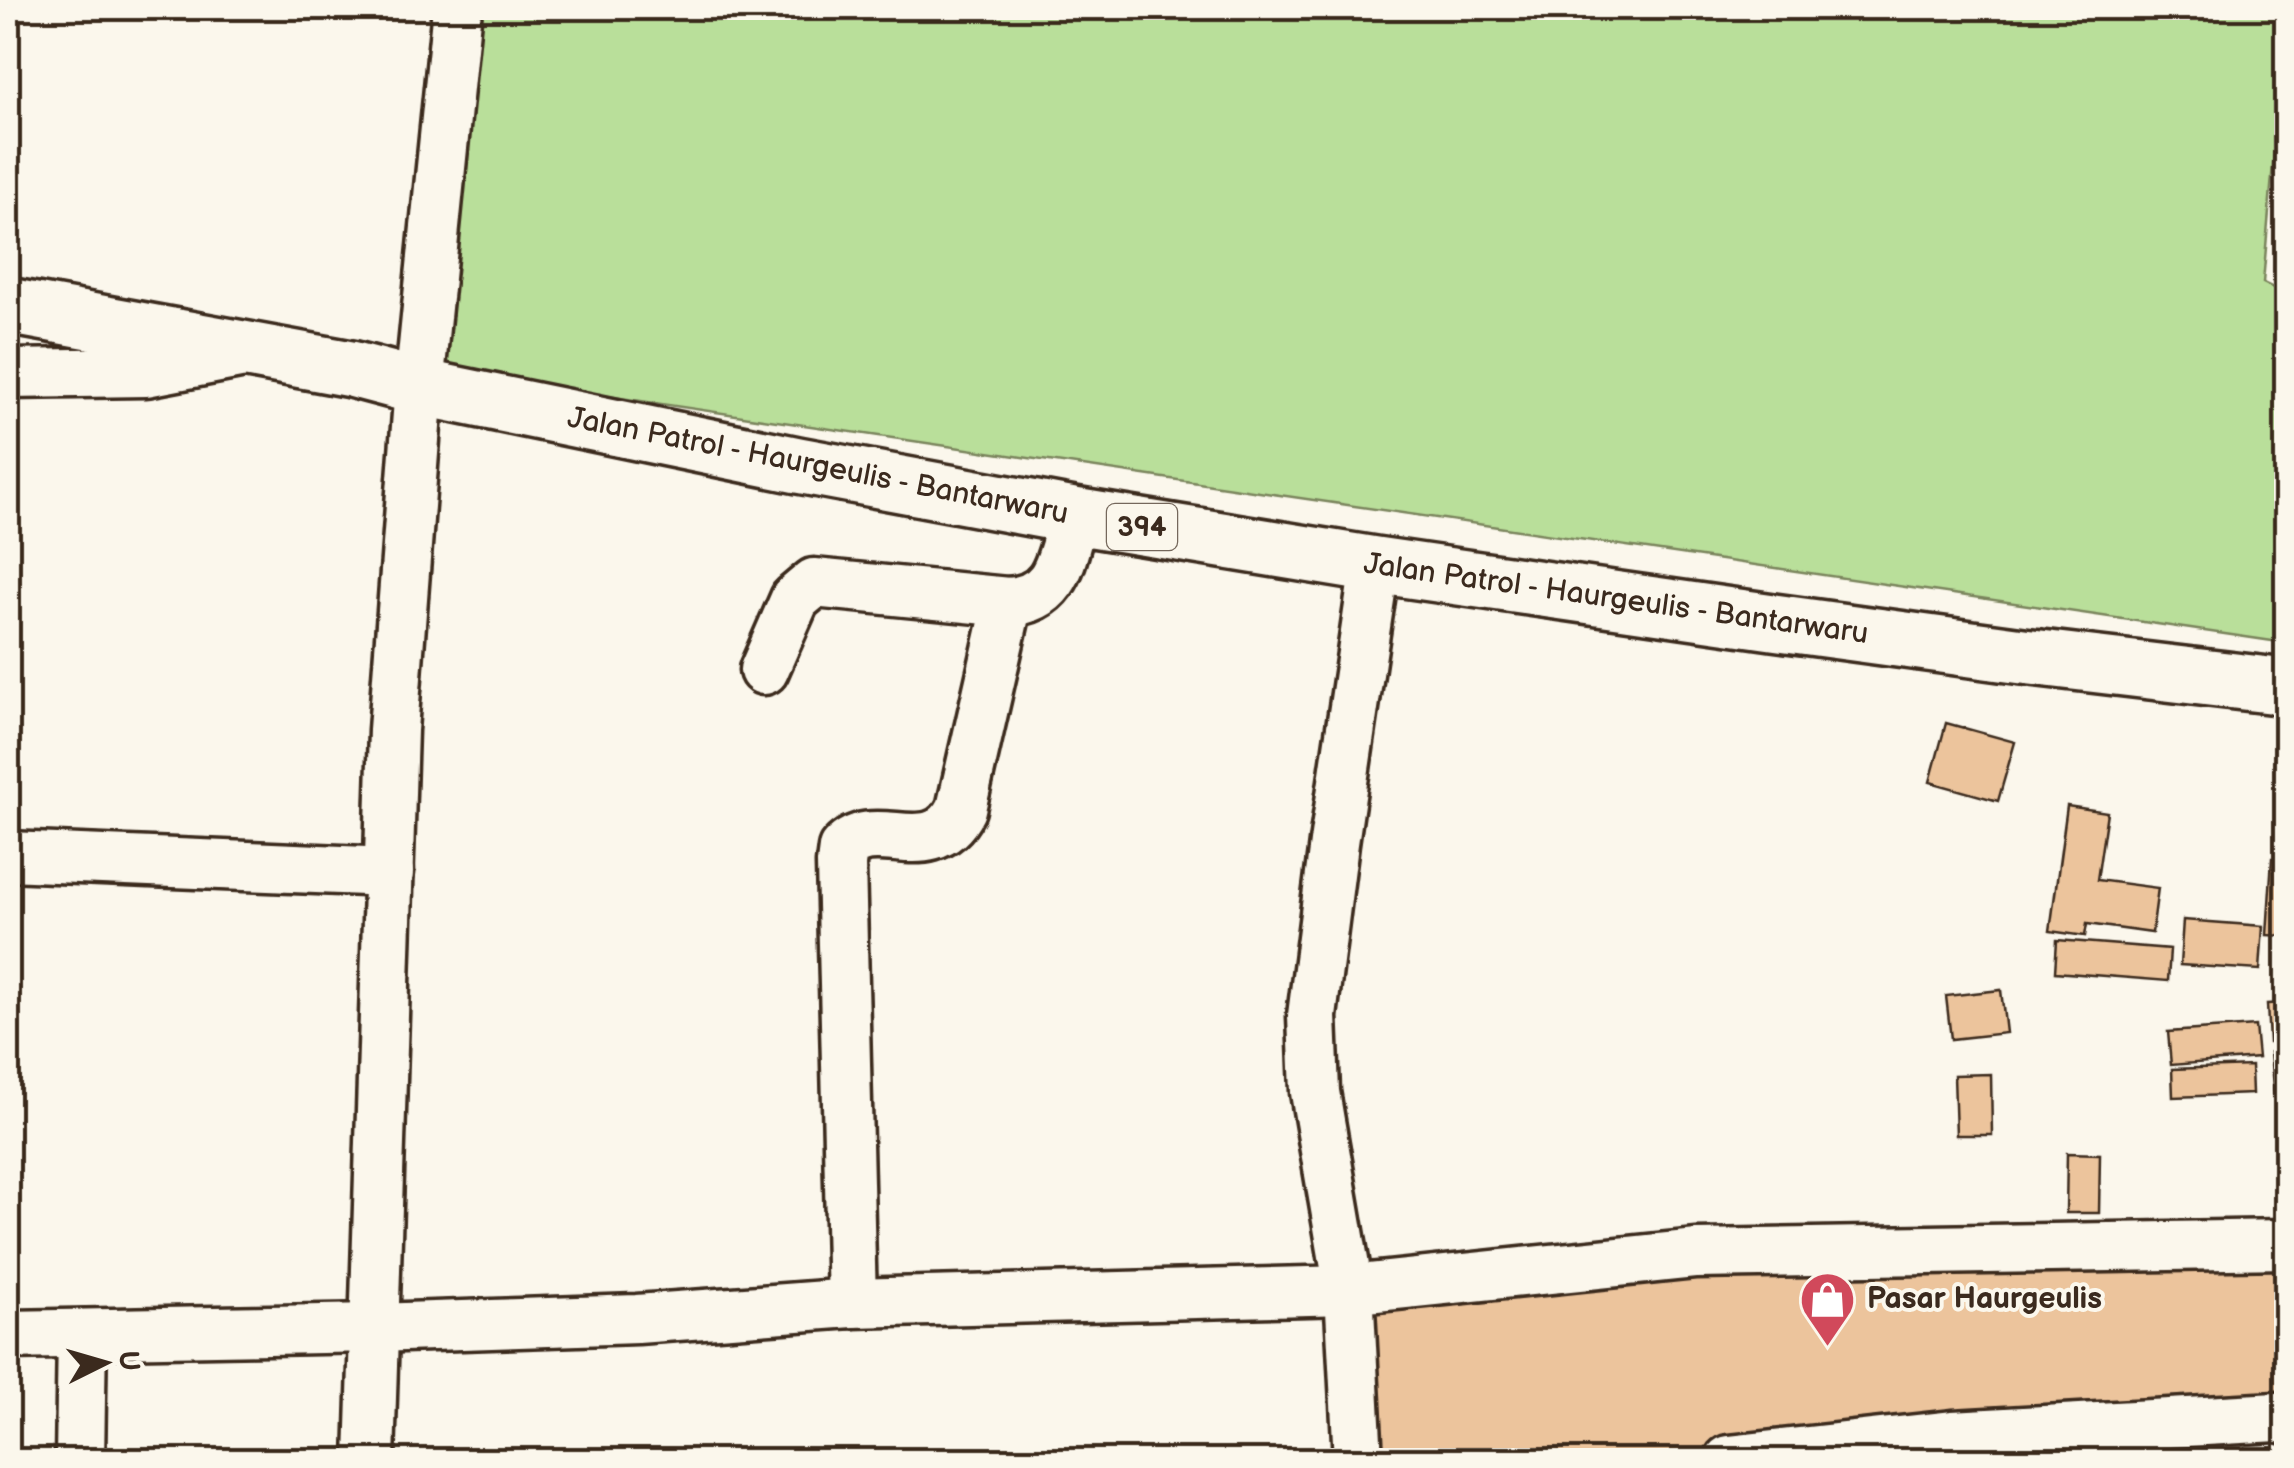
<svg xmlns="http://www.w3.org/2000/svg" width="2294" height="1468" viewBox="0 0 2294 1468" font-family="'Balsamiq Sans',sans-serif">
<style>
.green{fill:#b9df9a;stroke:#7a845c;stroke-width:2.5}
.building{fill:#ecc49c;stroke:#3b2a1e;stroke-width:2.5}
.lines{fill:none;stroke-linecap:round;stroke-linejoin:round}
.minor-casing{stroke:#3b2a1e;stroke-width:55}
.major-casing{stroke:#3b2a1e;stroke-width:62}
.minor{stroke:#fbf7ec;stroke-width:48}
.major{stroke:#fbf7ec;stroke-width:55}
.labels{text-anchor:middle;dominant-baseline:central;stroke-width:8;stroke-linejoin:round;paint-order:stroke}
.shield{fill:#fbf7ec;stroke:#75685c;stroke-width:2.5}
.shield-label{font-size:28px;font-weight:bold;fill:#3b2a1e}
.street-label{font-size:30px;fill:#3b2a1e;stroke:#fbf7ec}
.poi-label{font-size:30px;font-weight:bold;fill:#3b2a1e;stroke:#fbf7ec;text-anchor:start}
</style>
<rect width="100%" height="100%" fill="#fbf7ec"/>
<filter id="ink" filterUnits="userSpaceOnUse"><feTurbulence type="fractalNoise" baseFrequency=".01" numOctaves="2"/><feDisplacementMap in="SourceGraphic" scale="20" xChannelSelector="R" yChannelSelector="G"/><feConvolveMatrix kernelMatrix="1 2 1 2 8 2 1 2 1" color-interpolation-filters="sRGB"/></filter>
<g filter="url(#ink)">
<!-- green -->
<polygon class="green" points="479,8 2286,8 2263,283 2286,294 2286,643 444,372"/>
<!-- building -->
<g class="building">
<polygon points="2286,130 2286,284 2274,283"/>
<polygon points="1946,723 2015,742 1998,801 1930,782"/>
<polygon points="2067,806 2107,812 2097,880 2158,888 2152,933 2087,924 2085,936 2050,931"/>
<polygon points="2272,858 2286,859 2286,936 2267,935"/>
<polygon points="2183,920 2263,926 2260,970 2180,965"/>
<polygon points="2057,940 2170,949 2168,981 2055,972"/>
<polygon points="2001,990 2006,1033 1951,1039 1946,996"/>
<polygon points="2286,1003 2286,1042 2269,1043 2267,1004"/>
<polygon points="2255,1026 2258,1058 2171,1065 2168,1032"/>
<polygon points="2286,1050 2286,1098 2274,1099 2270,1052"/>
<polygon points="2251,1066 2252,1094 2173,1097 2172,1069"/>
<polygon points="1991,1074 1992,1135 1956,1135 1954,1075"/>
<polygon points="2067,1153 2100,1154 2099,1213 2066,1213"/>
<polygon points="2286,1246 2286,1404 1795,1446 1549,1460 1376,1460 1366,1291"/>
<polygon points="2202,1435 2204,1460 2165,1460 2163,1438"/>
<polygon points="2151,1438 2153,1460 2101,1460 2099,1444"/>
</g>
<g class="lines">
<defs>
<g id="minor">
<polyline points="8,374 146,372 245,353"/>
<path d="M 764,670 L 795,599 L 814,583 L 1008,602 C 1060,599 1061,557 1074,516"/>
<polyline points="8,856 389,872"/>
<path d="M 852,1303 L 841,864 L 843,849 C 875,814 932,867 961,809 L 1008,602"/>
<polyline points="8,1335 375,1328 637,1319 852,1303 1349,1290 1315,1092 1312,1016 1334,843 1375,565"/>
<polyline points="80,1460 82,1334"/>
<polyline points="370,1460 393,730 419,387 457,8"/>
<polyline points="1358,1460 1349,1290 1696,1254 2286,1244"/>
<polyline points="1729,1460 1953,1435 2277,1417 2286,1419"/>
</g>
<polyline id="major" points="8,306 351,369 419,387 798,465 1074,516 1375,565 1773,622 2023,656 2286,687"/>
</defs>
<!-- minor casing -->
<use href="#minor" class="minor-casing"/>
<!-- major casing -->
<use href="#major" class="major-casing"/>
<!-- minor -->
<use href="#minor" class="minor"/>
<!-- major -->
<use href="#major" class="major"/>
</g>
</g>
<!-- icons -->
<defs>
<symbol id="shop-pin" viewBox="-11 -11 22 30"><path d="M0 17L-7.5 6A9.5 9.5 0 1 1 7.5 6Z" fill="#d1495b" stroke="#fbf7ec"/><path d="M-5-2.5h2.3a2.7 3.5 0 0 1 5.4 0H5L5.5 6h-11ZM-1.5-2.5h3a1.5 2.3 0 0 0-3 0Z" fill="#fff"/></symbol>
</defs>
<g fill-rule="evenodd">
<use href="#shop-pin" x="1796" y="1268" width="63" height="86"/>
</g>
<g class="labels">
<!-- shield labels -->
<rect class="shield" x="1107" y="504" width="70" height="46" rx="8"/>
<g class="shield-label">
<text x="1142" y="527">394</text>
</g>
<!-- street labels -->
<g class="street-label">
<text transform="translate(818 466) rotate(11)">Jalan Patrol - Haurgeulis - Bantarwaru</text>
<text transform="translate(1616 599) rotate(8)">Jalan Patrol - Haurgeulis - Bantarwaru</text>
</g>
<!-- poi labels -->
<g class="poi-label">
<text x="1867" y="1299">Pasar Haurgeulis</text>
</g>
</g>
<!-- margin -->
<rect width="2294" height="1468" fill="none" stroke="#fbf7ec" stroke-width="40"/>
<rect x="20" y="20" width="2254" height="1428" fill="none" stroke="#3b2a1e" stroke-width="4" filter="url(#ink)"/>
<!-- north arrow -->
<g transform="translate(105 1363) rotate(85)" stroke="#fbf7ec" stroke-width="8" paint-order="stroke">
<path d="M0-8L18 38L0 25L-18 38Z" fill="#3b2a1e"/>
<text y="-15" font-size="28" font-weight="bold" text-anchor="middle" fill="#3b2a1e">U</text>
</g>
</svg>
